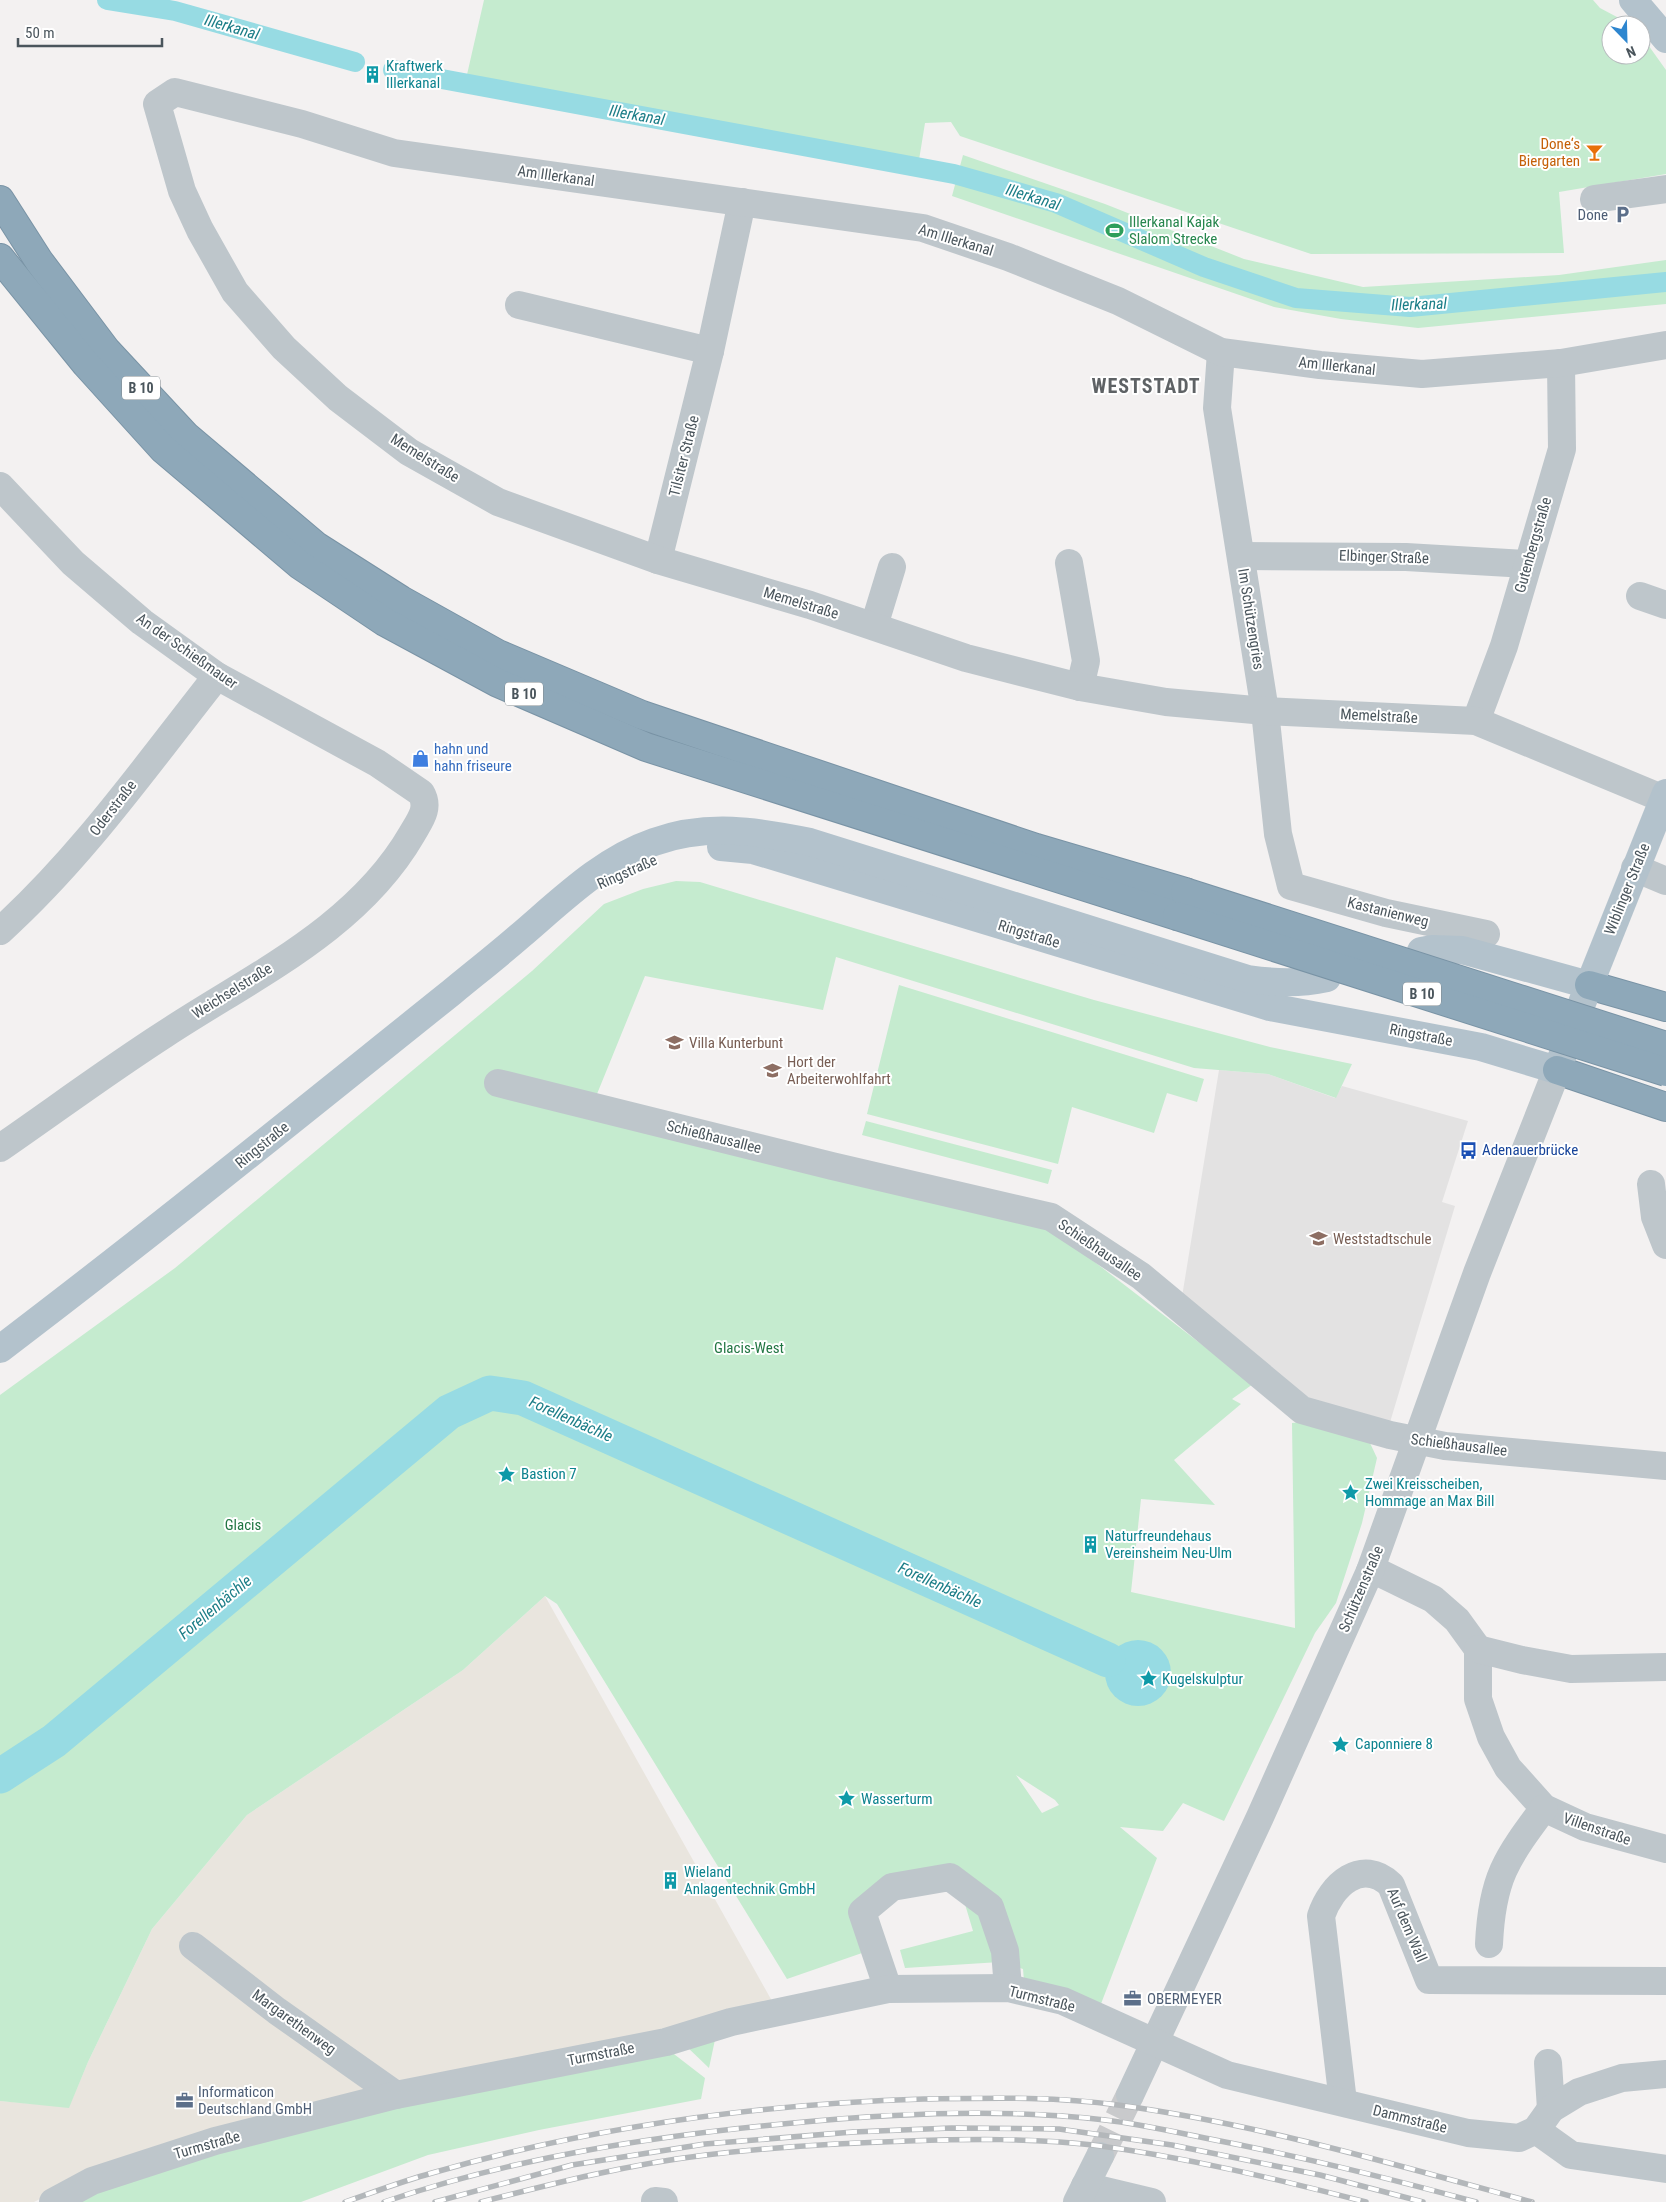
<svg xmlns="http://www.w3.org/2000/svg" width="1666" height="2202" viewBox="0 0 1666 2202" font-family="'Roboto Condensed',sans-serif">
<style>
.commercial{fill:#e9e5de}
.education{fill:#e3e2e2}
.green{fill:#c5ebcf;fill-rule:evenodd}
.water{fill:#97dbe3}
.lines{fill:none;stroke-linecap:round;stroke-linejoin:round}
.canal{stroke:#97dbe3;stroke-width:20}
.river{stroke:#97dbe3;stroke-width:35}
.minor-tunnel{stroke:#c9cacc;stroke-width:28;stroke-dasharray:28 14;stroke-linecap:butt}
.highway-casing{stroke:#7993a5;stroke-width:30}
.minor{stroke:#bec6cb;stroke-width:28}
.major{stroke:#b3c2cc;stroke-width:28}
.highway{stroke:#8ea8b9;stroke-width:28}
.rail-casing{stroke:#b3b7ba;stroke-width:5.5}
.rail{stroke:#fff;stroke-width:4;stroke-dasharray:11;stroke-linecap:butt}
.highway-bridge-casing{stroke:#7993a5;stroke-width:30;stroke-linecap:butt}
.highway-bridge{stroke:#8ea8b9;stroke-width:28}
.labels{text-anchor:middle;dominant-baseline:central;stroke-width:4;stroke-linejoin:round;paint-order:stroke}
.shield{fill:#fff;stroke:#80888d;stroke-width:1}
.shield-label{font-size:14px;font-weight:bold;fill:#4a555c}
.culture-label{font-size:15px;fill:#0d838f;stroke:#fff;text-anchor:start}
.food-label{font-size:15px;fill:#c56008;stroke:#fff;text-anchor:end}
.street-label{font-size:15px;fill:#4a555c;stroke:#fff}
.service-label{font-size:15px;fill:#4e5e75;stroke:#fff;text-anchor:start}
.leisure-label{font-size:15px;fill:#27864d;stroke:#fff;text-anchor:start}
.shop-label{font-size:15px;fill:#366cbe;stroke:#fff;text-anchor:start}
.education-label{font-size:15px;fill:#785e54;stroke:#fff;text-anchor:start}
.transit-label{font-size:15px;fill:#164399;stroke:#fff;text-anchor:start}
.park-label{font-size:15px;fill:#227643;stroke:#fff}
.water-label{font-size:16px;font-style:italic;fill:#1b7d87;stroke:#fff}
.district-label{font-size:20px;font-weight:bold;letter-spacing:1px;fill:#5e6265;stroke:#fff}
</style>
<rect width="100%" height="100%" fill="#f3f1f1"/>
<!-- commercial -->
<polygon class="commercial" points="545,1596 772,2001 697,2023 96,2170 34,2202 0,2202 0,2101 69,2107 88,2062 152,1929 247,1815 463,1670"/>
<!-- education -->
<polygon class="education" points="1219,1070 1268,1074 1335,1098 1342,1086 1468,1121 1442,1202 1455,1206 1388,1429 1317,1415 1180,1309"/>
<!-- green -->
<g class="green">
<polygon points="484,0 1593,0 1600,8 1632,25 1611,25 1611,55 1641,55 1641,35 1666,70 1666,174 1559,192 1564,253 1311,254 960,136 951,122 925,123 919,160 466,79"/>
<polygon points="963,155 1105,204 1244,259 1363,287 1559,275 1666,260 1666,304 1418,328 1341,319 1274,307 952,196"/>
<path d="M 676,881 L 700,882 L 1094,1000 L 1270,1047 L 1352,1064 L 1336,1098 L 1268,1074 L 1194,1068 L 836,957 L 823,1010 L 645,976 L 597,1094 L 1048,1226 L 1253,1384 L 1232,1399 L 1241,1404 L 1174,1460 L 1215,1505 L 1141,1499 L 1131,1592 L 1295,1628 L 1292,1423 L 1319,1420 L 1370,1443 L 1377,1458 L 1362,1523 L 1336,1603 L 1315,1633 L 1224,1821 L 1183,1803 L 1163,1831 L 1120,1827 L 1157,1858 L 1099,2009 L 1024,1981 L 1023,1969 L 1000,1962 L 905,1968 L 900,1950 L 973,1931 L 956,1874 L 890,1882 L 862,1953 L 787,1979 L 557,1604 L 545,1596 L 463,1670 L 247,1815 L 152,1929 L 88,2062 L 69,2108 L 0,2101 L 0,1395 L 175,1268 L 532,971 L 604,904 L 643,889 ZM 1016,1775 L 1055,1800 L 1059,1805 L 1042,1813 Z"/>
<polygon points="899,985 1204,1079 1197,1102 1167,1093 1154,1133 1072,1107 1058,1164 867,1114"/>
<polygon points="866,1121 1052,1170 1048,1184 862,1135"/>
<polygon points="716,2035 709,2068 683,2043"/>
<polygon points="670,2051 705,2078 701,2099 539,2130 428,2155 301,2202 71,2202 103,2185 362,2111"/>
</g>
<!-- water -->
<circle class="water" cx="1138" cy="1673" r="33"/>
<g class="lines">
<!-- canal -->
<g class="canal">
<polyline points="107,0 175,11 355,62"/>
<polyline points="393,70 954,174 1056,203 1204,267 1296,298 1410,307 1666,282"/>
</g>
<!-- river -->
<polyline class="river" points="0,1776 54,1741 449,1412 490,1393 523,1398 1108,1660"/>
<!-- minor-tunnel -->
<polyline class="minor-tunnel" points="1100,2156 1130,2095"/>
<defs>
<g id="highway">
<polyline points="0,200 39,261 106,350 186,436 316,546 401,600 498,654 642,715 1036,848 1185,892"/>
<polyline points="0,258 86,364 163,449 300,565 385,622 498,683 646,747 1177,916"/>
<polyline points="1589,985 1666,1007"/>
<polyline points="1557,1070 1666,1107"/>
</g>
</defs>
<!-- highway casing -->
<use href="#highway" class="highway-casing"/>
<!-- minor -->
<g class="minor">
<polyline points="1594,199 1666,189"/>
<polyline points="519,305 710,351"/>
<polyline points="1221,352 1217,408 1265,711 1278,834 1291,886 1386,913 1486,934"/>
<path d="M 0,486 L 73,563 L 142,622 L 217,676 L 377,763 L 421,793 C 430,808 420,820 412,834 C 357,929 253,976 165,1034 C 109,1070 55,1110 0,1148"/>
<polyline points="1242,556 1406,557 1527,564"/>
<polyline points="658,560 710,351 742,202"/>
<polyline points="1069,563 1086,661 1080,687"/>
<polyline points="1640,596 1666,605"/>
<polyline points="874,626 892,567"/>
<polyline points="1476,721 1504,646 1562,449 1561,363"/>
<polyline points="1664,799 1476,721 1265,711 1166,702 1080,687 966,658 810,605 658,560 498,502 409,452 338,398 284,348 235,292 200,230 182,191 157,104 175,92 302,124 394,153 923,228 1008,257 1118,301 1221,352 1320,365 1422,374 1561,363 1666,345"/>
<polyline points="1635,868 1666,881"/>
<path d="M 0,931 C 83,856 148,763 217,676"/>
<polyline points="498,1083 832,1166 1051,1217 1141,1276 1302,1410 1390,1435 1445,1446 1666,1466"/>
<polyline points="1651,1184 1655,1217 1666,1245"/>
<polyline points="1370,1571 1382,1574 1433,1599 1457,1620 1478,1649 1478,1699 1491,1737 1508,1768 1544,1808 1585,1827 1666,1849"/>
<polyline points="1478,1649 1522,1660 1571,1669 1666,1667"/>
<path d="M 1489,1944 C 1492,1878 1506,1859 1544,1808"/>
<polyline points="193,1946 277,2011 396,2095"/>
<polyline points="888,1989 862,1912 892,1887 950,1877 990,1907 1005,1951 1008,1988"/>
<polyline points="1548,2063 1551,2109"/>
<polyline points="1130,2095 1260,1817 1370,1571 1477,1273 1557,1070"/>
<path d="M 1343,2102 L 1321,1916 C 1331,1885 1362,1857 1391,1885 L 1429,1980 L 1666,1981"/>
<polyline points="1536,2130 1571,2155 1666,2169"/>
<polyline points="1085,2186 1152,2202"/>
<polyline points="655,2201 664,2202"/>
<polyline points="53,2202 92,2181 215,2141 396,2095 666,2042 731,2022 888,1989 1008,1988 1063,2001 1227,2075 1468,2133 1519,2138 1536,2130 1551,2109 1579,2092 1622,2078 1666,2074"/>
<polyline points="1077,2202 1100,2156"/>
</g>
<!-- major -->
<g class="major">
<polyline points="1633,0 1666,39"/>
<polyline points="721,847 753,850 1270,1007 1481,1047 1557,1070 1563,1054"/>
<polyline points="1421,951 1432,949 1462,950 1589,985"/>
<polyline points="1582,1003 1666,793"/>
<path d="M 0,1349 C 153,1233 302,1112 452,992 C 475,973 498,955 521,935 C 562,900 602,860 654,842 C 707,823 757,831 810,842 L 1248,979 C 1276,983 1299,984 1327,978"/>
</g>
<!-- highway -->
<use href="#highway" class="highway"/>
<defs>
<g id="rail">
<path d="M 345,2202 C 374,2192 403,2181 432,2173 C 591,2127 758,2104 924,2099 C 988,2098 1054,2096 1118,2105 C 1259,2124 1396,2165 1532,2202"/>
<path d="M 384,2202 C 516,2157 654,2136 793,2123 C 896,2113 1003,2108 1105,2120 C 1140,2124 1175,2132 1210,2139 C 1299,2156 1388,2178 1476,2202"/>
<polyline points="435,2202 572,2165 705,2144 853,2132 951,2128 1059,2129 1172,2145 1320,2175 1423,2202"/>
<path d="M 481,2202 C 555,2183 630,2164 706,2155 C 773,2147 841,2143 908,2141 C 969,2139 1032,2138 1093,2145 C 1185,2157 1277,2179 1366,2202"/>
</g>
</defs>
<!-- rail casing -->
<use href="#rail" class="rail-casing"/>
<!-- rail -->
<use href="#rail" class="rail"/>
<defs>
<g id="highway-bridge">
<polyline points="1185,892 1666,1046"/>
<polyline points="1177,916 1666,1072"/>
</g>
</defs>
<!-- highway-bridge casing -->
<use href="#highway-bridge" class="highway-bridge-casing"/>
<!-- highway-bridge -->
<use href="#highway-bridge" class="highway-bridge"/>
</g>
<!-- icons -->
<defs>
<symbol id="building-bare" viewBox="-9 -9 18 18"><path d="M-4-6H4V6H1V3H-1V6H-4ZM-2.5-4.3h1.7v1.8h-1.7ZM.8-4.3h1.7v1.8H.8ZM-2.5-1h1.7V.8h-1.7ZM.8-1h1.7V.8H.8Z" fill="#0f9aa8" stroke="#fff" stroke-width="2.5" paint-order="stroke"/></symbol>
<symbol id="bar-bare" viewBox="-9 -9 18 18"><path d="M-6-5H6L.8 .8V4.5H3.5V6h-7V4.5H-.8V.8Z" fill="#e8710a" stroke="#fff" stroke-width="2.5" paint-order="stroke"/></symbol>
<symbol id="parking-bare" viewBox="-9 -9 18 18"><path d="M-3.5-5.5H1a3.5 3.5 0 0 1 0 7H-1V5.5H-3.5ZM-1-3.4V-.6H.8a1.4 1.4 0 0 0 0-2.8Z" fill="#5c6f8a" stroke="#fff" stroke-width="2.5" paint-order="stroke"/></symbol>
<symbol id="stadium-bare" viewBox="-9 -9 18 18"><path d="M0-5a6.5 5 0 1 0 0 10a6.5 5 0 1 0 0-10ZM-3.5-1.8h7v3.6h-7Z" fill="#2e9e5b" stroke="#fff" stroke-width="2.5" paint-order="stroke"/></symbol>
<symbol id="shop-bare" viewBox="-9 -9 18 18"><path d="M-5-2.5h2.3a2.7 3.5 0 0 1 5.4 0H5L5.5 6h-11ZM-1.5-2.5h3a1.5 2.3 0 0 0-3 0Z" fill="#3f7fe0" stroke="#fff" stroke-width="2.5" paint-order="stroke"/></symbol>
<symbol id="school-bare" viewBox="-9 -9 18 18"><path d="M0-5L7-2L0 1L-7-2ZM-4 1L0 2.5L4 1V4Q0 6-4 4Z" fill="#8d6e63" stroke="#fff" stroke-width="2.5" paint-order="stroke"/></symbol>
<symbol id="bus-bare" viewBox="-9 -9 18 18"><path d="M-5-6H5V4H4V6H2V4H-2V6H-4V4H-5ZM-3.5-4V0h7V-4ZM-3.5 1.2v1.5H-2V1.2ZM2 1.2v1.5H3.5V1.2Z" fill="#1a4fb4" stroke="#fff" stroke-width="2.5" paint-order="stroke"/></symbol>
<symbol id="sight-bare" viewBox="-9 -9 18 18"><path d="M0-6L1.8-2.2L6-1.7L2.9 1.2L3.7 5.4L0 3.3L-3.7 5.4L-2.9 1.2L-6-1.7L-1.8-2.2Z" fill="#0f9aa8" stroke="#fff" stroke-width="2.5" paint-order="stroke"/></symbol>
<symbol id="office-bare" viewBox="-9 -9 18 18"><path d="M-6-3h4V-5.5h4V-3h4V5H-6ZM-1-4.5V-3h2v-1.5ZM-6 0V1H6V0Z" fill="#5c6f8a" stroke="#fff" stroke-width="2.5" paint-order="stroke"/></symbol>
</defs>
<g fill-rule="evenodd">
<use href="#building-bare" x="360" y="62" width="25" height="25"/>
<use href="#bar-bare" x="1582" y="140" width="25" height="25"/>
<use href="#parking-bare" x="1610" y="202" width="25" height="25"/>
<use href="#stadium-bare" x="1102" y="218" width="25" height="25"/>
<use href="#shop-bare" x="408" y="746" width="25" height="25"/>
<use href="#school-bare" x="662" y="1030" width="25" height="25"/>
<use href="#school-bare" x="760" y="1058" width="25" height="25"/>
<use href="#bus-bare" x="1456" y="1138" width="25" height="25"/>
<use href="#school-bare" x="1306" y="1226" width="25" height="25"/>
<use href="#sight-bare" x="494" y="1462" width="25" height="25"/>
<use href="#sight-bare" x="1338" y="1480" width="25" height="25"/>
<use href="#building-bare" x="1078" y="1532" width="25" height="25"/>
<use href="#sight-bare" x="1136" y="1666" width="25" height="25"/>
<use href="#sight-bare" x="1328" y="1732" width="25" height="25"/>
<use href="#sight-bare" x="834" y="1786" width="25" height="25"/>
<use href="#building-bare" x="658" y="1868" width="25" height="25"/>
<use href="#office-bare" x="1120" y="1986" width="25" height="25"/>
<use href="#office-bare" x="172" y="2088" width="25" height="25"/>
</g>
<g class="labels">
<!-- shield labels -->
<g class="shield">
<rect x="122" y="376.5" width="38" height="23" rx="4"/>
<rect x="505" y="682.5" width="38" height="23" rx="4"/>
<rect x="1403" y="982.5" width="38" height="23" rx="4"/>
</g>
<g class="shield-label">
<text x="141" y="388">B 10</text>
<text x="524" y="694">B 10</text>
<text x="1422" y="994">B 10</text>
</g>
<!-- culture labels -->
<g class="culture-label">
<text x="386" y="66">Kraftwerk<tspan x="386" dy="17">Illerkanal</tspan></text>
<text x="521" y="1474">Bastion 7</text>
<text x="1365" y="1484">Zwei Kreisscheiben,<tspan x="1365" dy="17">Hommage an Max Bill</tspan></text>
<text x="1105" y="1536">Naturfreundehaus<tspan x="1105" dy="17">Vereinsheim Neu-Ulm</tspan></text>
<text x="1162" y="1679">Kugelskulptur</text>
<text x="1355" y="1744">Caponniere 8</text>
<text x="861" y="1799">Wasserturm</text>
<text x="684" y="1872">Wieland<tspan x="684" dy="17">Anlagentechnik GmbH</tspan></text>
</g>
<!-- food labels -->
<g class="food-label">
<text x="1580" y="144">Done‘s<tspan x="1580" dy="17">Biergarten</tspan></text>
</g>
<!-- street labels -->
<g class="street-label">
<text transform="translate(556 176) rotate(8)">Am Illerkanal</text>
<text transform="translate(956 240) rotate(17)">Am Illerkanal</text>
<text transform="translate(1337 366) rotate(6)">Am Illerkanal</text>
<text transform="translate(684 456) rotate(-76)">Tilsiter Straße</text>
<text transform="translate(425 458) rotate(32)">Memelstraße</text>
<text transform="translate(1533 545) rotate(-74)">Gutenbergstraße</text>
<text transform="translate(1384 557) rotate(2)">Elbinger Straße</text>
<text transform="translate(801 603) rotate(17)">Memelstraße</text>
<text transform="translate(1251 619) rotate(81)">Im Schützengries</text>
<text transform="translate(187 651) rotate(35)">An der Schießmauer</text>
<text transform="translate(1379 716) rotate(3)">Memelstraße</text>
<text transform="translate(113 808) rotate(-52)">Oderstraße</text>
<text transform="translate(627 872) rotate(-24)">Ringstraße</text>
<text transform="translate(1627 889) rotate(-68)">Wiblinger Straße</text>
<text transform="translate(1388 912) rotate(14)">Kastanienweg</text>
<text transform="translate(1029 934) rotate(17)">Ringstraße</text>
<text transform="translate(232 991) rotate(-32)">Weichselstraße</text>
<text transform="translate(1421 1035) rotate(11)">Ringstraße</text>
<text transform="translate(714 1137) rotate(14)">Schießhausallee</text>
<text transform="translate(262 1145) rotate(-39)">Ringstraße</text>
<text transform="translate(1100 1250) rotate(34)">Schießhausallee</text>
<text transform="translate(1459 1445) rotate(7)">Schießhausallee</text>
<text transform="translate(1361 1589) rotate(-67)">Schützenstraße</text>
<text transform="translate(1597 1829) rotate(19)">Villenstraße</text>
<text transform="translate(1407 1925) rotate(67)">Auf dem Wall</text>
<text transform="translate(1042 1999) rotate(14)">Turmstraße</text>
<text transform="translate(294 2022) rotate(36)">Margarethenweg</text>
<text transform="translate(601 2054) rotate(-11)">Turmstraße</text>
<text transform="translate(1410 2119) rotate(14)">Dammstraße</text>
<text transform="translate(207 2145) rotate(-16)">Turmstraße</text>
</g>
<!-- service labels -->
<g class="service-label">
<text x="1608" y="215" text-anchor="end">Done</text>
<text x="1147" y="1999">OBERMEYER</text>
<text x="198" y="2092">Informaticon<tspan x="198" dy="17">Deutschland GmbH</tspan></text>
</g>
<!-- leisure labels -->
<g class="leisure-label">
<text x="1129" y="222">Illerkanal Kajak<tspan x="1129" dy="17">Slalom Strecke</tspan></text>
</g>
<!-- shop labels -->
<g class="shop-label">
<text x="434" y="749">hahn und<tspan x="434" dy="17">hahn friseure</tspan></text>
</g>
<!-- education labels -->
<g class="education-label">
<text x="689" y="1043">Villa Kunterbunt</text>
<text x="787" y="1062">Hort der<tspan x="787" dy="17">Arbeiterwohlfahrt</tspan></text>
<text x="1333" y="1239">Weststadtschule</text>
</g>
<!-- transit labels -->
<g class="transit-label">
<text x="1482" y="1150">Adenauerbrücke</text>
</g>
<!-- park labels -->
<g class="park-label">
<text x="749" y="1348">Glacis-West</text>
<text x="243" y="1525">Glacis</text>
</g>
<!-- water labels -->
<g class="water-label">
<text transform="translate(232 27) rotate(16)">Illerkanal</text>
<text transform="translate(637 115) rotate(10)">Illerkanal</text>
<text transform="translate(1033 197) rotate(17)">Illerkanal</text>
<text transform="translate(1419 304) rotate(-2)">Illerkanal</text>
<text transform="translate(571 1419) rotate(24)">Forellenbächle</text>
<text transform="translate(940 1585) rotate(24)">Forellenbächle</text>
<text transform="translate(215 1607) rotate(-40)">Forellenbächle</text>
</g>
<!-- district labels -->
<g class="district-label">
<text x="1146" y="386">WESTSTADT</text>
</g>
</g>
<!-- north arrow -->
<g transform="translate(1626 40) rotate(157)"><circle r="24" fill="#ffffff" stroke="#b7bbbe"/>
<path d="M0-4L9 19L0 12L-9 19Z" fill="#2e86cf"/>
<text y="-8" font-size="14" font-weight="bold" text-anchor="middle" fill="#4a555c">N</text>
</g>
<!-- scale -->
<path d="M18 38v8h144v-8" fill="none" stroke="#4a555c" stroke-width="2.5"/>
<text x="25" y="38" font-size="15" fill="#4a555c" stroke="#ffffff" stroke-width="4" paint-order="stroke">50 m</text>
</svg>
